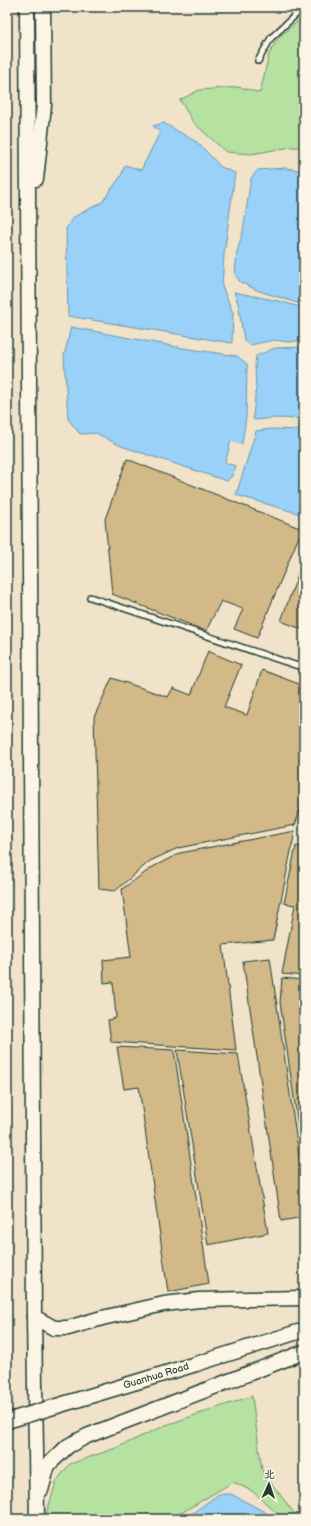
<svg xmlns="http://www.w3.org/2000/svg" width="311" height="1526" viewBox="0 0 311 1526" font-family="'Balsamiq Sans','LXGW WenKai TC',sans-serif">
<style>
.green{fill:#b5e2a0;stroke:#6a906a}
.water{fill:#9ad1f9;stroke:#6996aa}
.building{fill:#d3b888;stroke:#1f3d34}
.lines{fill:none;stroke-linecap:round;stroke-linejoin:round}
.lane-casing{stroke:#1f3d34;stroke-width:8}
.secondary-casing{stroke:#1f3d34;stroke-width:17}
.lane{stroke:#fcf5e5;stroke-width:5}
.secondary{stroke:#fcf5e5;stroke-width:14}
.secondary-bridge-casing{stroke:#1f3d34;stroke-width:17;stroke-linecap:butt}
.secondary-bridge{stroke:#fcf5e5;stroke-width:14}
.labels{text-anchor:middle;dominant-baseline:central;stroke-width:4;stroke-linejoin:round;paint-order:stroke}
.street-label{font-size:10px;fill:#1f3d34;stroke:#fcf5e5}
</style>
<rect width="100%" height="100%" fill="#f0e3c9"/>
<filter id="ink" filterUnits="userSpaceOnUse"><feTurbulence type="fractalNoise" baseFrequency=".025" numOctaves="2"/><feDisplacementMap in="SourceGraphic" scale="8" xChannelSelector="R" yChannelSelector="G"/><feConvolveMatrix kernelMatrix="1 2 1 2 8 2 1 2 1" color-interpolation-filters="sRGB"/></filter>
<g filter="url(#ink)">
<!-- green -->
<g class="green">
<polygon points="304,16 304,147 291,147 251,154 226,152 193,122 180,100 199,90 239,87 260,93 269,54 278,38"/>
<polygon points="252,1396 262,1471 294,1513 294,1519 284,1519 252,1491 233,1482 171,1519 47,1519 47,1511 57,1480 70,1464 116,1448 166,1425"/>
</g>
<!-- water -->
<g class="water">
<polygon points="164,123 198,143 221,167 235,173 224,255 222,286 233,313 232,343 68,316 66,229 72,218 102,202 121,176 125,165 141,170 160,132 153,126"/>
<polygon points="285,168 304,171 304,305 259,291 240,282 235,274 237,252 243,231 251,178 258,170"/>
<polygon points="234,292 278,301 304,308 304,340 289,342 274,340 250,345 244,340 238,303"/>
<polygon points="71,327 183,348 237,356 247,364 246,417 242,444 231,441 225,463 236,466 232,476 227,481 121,446 96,433 80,434 68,419 64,356"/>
<polygon points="304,347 304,419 275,418 254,420 253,416 256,388 255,365 256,356 275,348"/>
<polygon points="271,429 300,430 304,432 304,515 236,495 256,431"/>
<polygon points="219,1494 231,1494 265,1512 272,1519 184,1519"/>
</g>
<!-- building -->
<g class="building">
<polygon points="127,459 302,529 257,638 234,629 243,609 221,601 206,631 112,594 105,519"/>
<polygon points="304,558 304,630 281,621"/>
<polygon points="208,651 241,665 224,707 247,715 262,670 304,686 304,798 295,825 178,848 150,861 115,891 99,889 94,717 112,678 168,697 173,688 191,695"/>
<polygon points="295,831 273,940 223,945 236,1050 111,1042 108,1020 116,1018 113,982 104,983 103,960 131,957 122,889 153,867 180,853"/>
<polygon points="296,846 304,848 304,976 282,974 295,905 284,903"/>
<polygon points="270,958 304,1190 304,1217 281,1221 243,961"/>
<polygon points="282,978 304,980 304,1139 300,1140 280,1002"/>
<polygon points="117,1047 174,1050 209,1284 168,1292 139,1087 124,1089"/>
<polygon points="177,1050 238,1054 268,1233 208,1245"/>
</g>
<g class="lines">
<defs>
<g id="lane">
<polyline points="258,61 271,38 304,7"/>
<polyline points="90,597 304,668"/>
</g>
<g id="secondary">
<polyline points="27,7 34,1317 37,1519"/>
<polyline points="36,179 44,105 43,7"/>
<polyline points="34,1317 54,1328 68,1328 102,1318 164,1304 199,1300 304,1298"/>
<polyline points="196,1364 304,1330"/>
<polyline points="41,1490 48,1465 68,1446 87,1436 304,1352"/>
</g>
</defs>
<!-- lane casing -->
<use href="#lane" class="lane-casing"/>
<!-- secondary casing -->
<use href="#secondary" class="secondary-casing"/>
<!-- lane -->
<use href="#lane" class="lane"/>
<!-- secondary -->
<use href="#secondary" class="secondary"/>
<defs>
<polyline id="secondary-bridge" points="7,1421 196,1364"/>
</defs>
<!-- secondary-bridge casing -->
<use href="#secondary-bridge" class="secondary-bridge-casing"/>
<!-- secondary-bridge -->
<use href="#secondary-bridge" class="secondary-bridge"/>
</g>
</g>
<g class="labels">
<!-- street labels -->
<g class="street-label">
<text transform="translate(156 1376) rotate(-17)">Guanhua Road</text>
</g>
</g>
<!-- margin -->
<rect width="311" height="1526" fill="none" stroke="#fcf5e5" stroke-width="24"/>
<rect x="12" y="12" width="287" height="1502" fill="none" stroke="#1f3d34" stroke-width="1.5" filter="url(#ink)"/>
<!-- north arrow -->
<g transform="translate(269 1484) rotate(3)" stroke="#fcf5e5" stroke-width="3" paint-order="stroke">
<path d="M0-3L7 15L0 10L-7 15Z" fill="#1f3d34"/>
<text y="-6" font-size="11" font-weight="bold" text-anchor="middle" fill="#1f3d34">北</text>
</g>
</svg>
